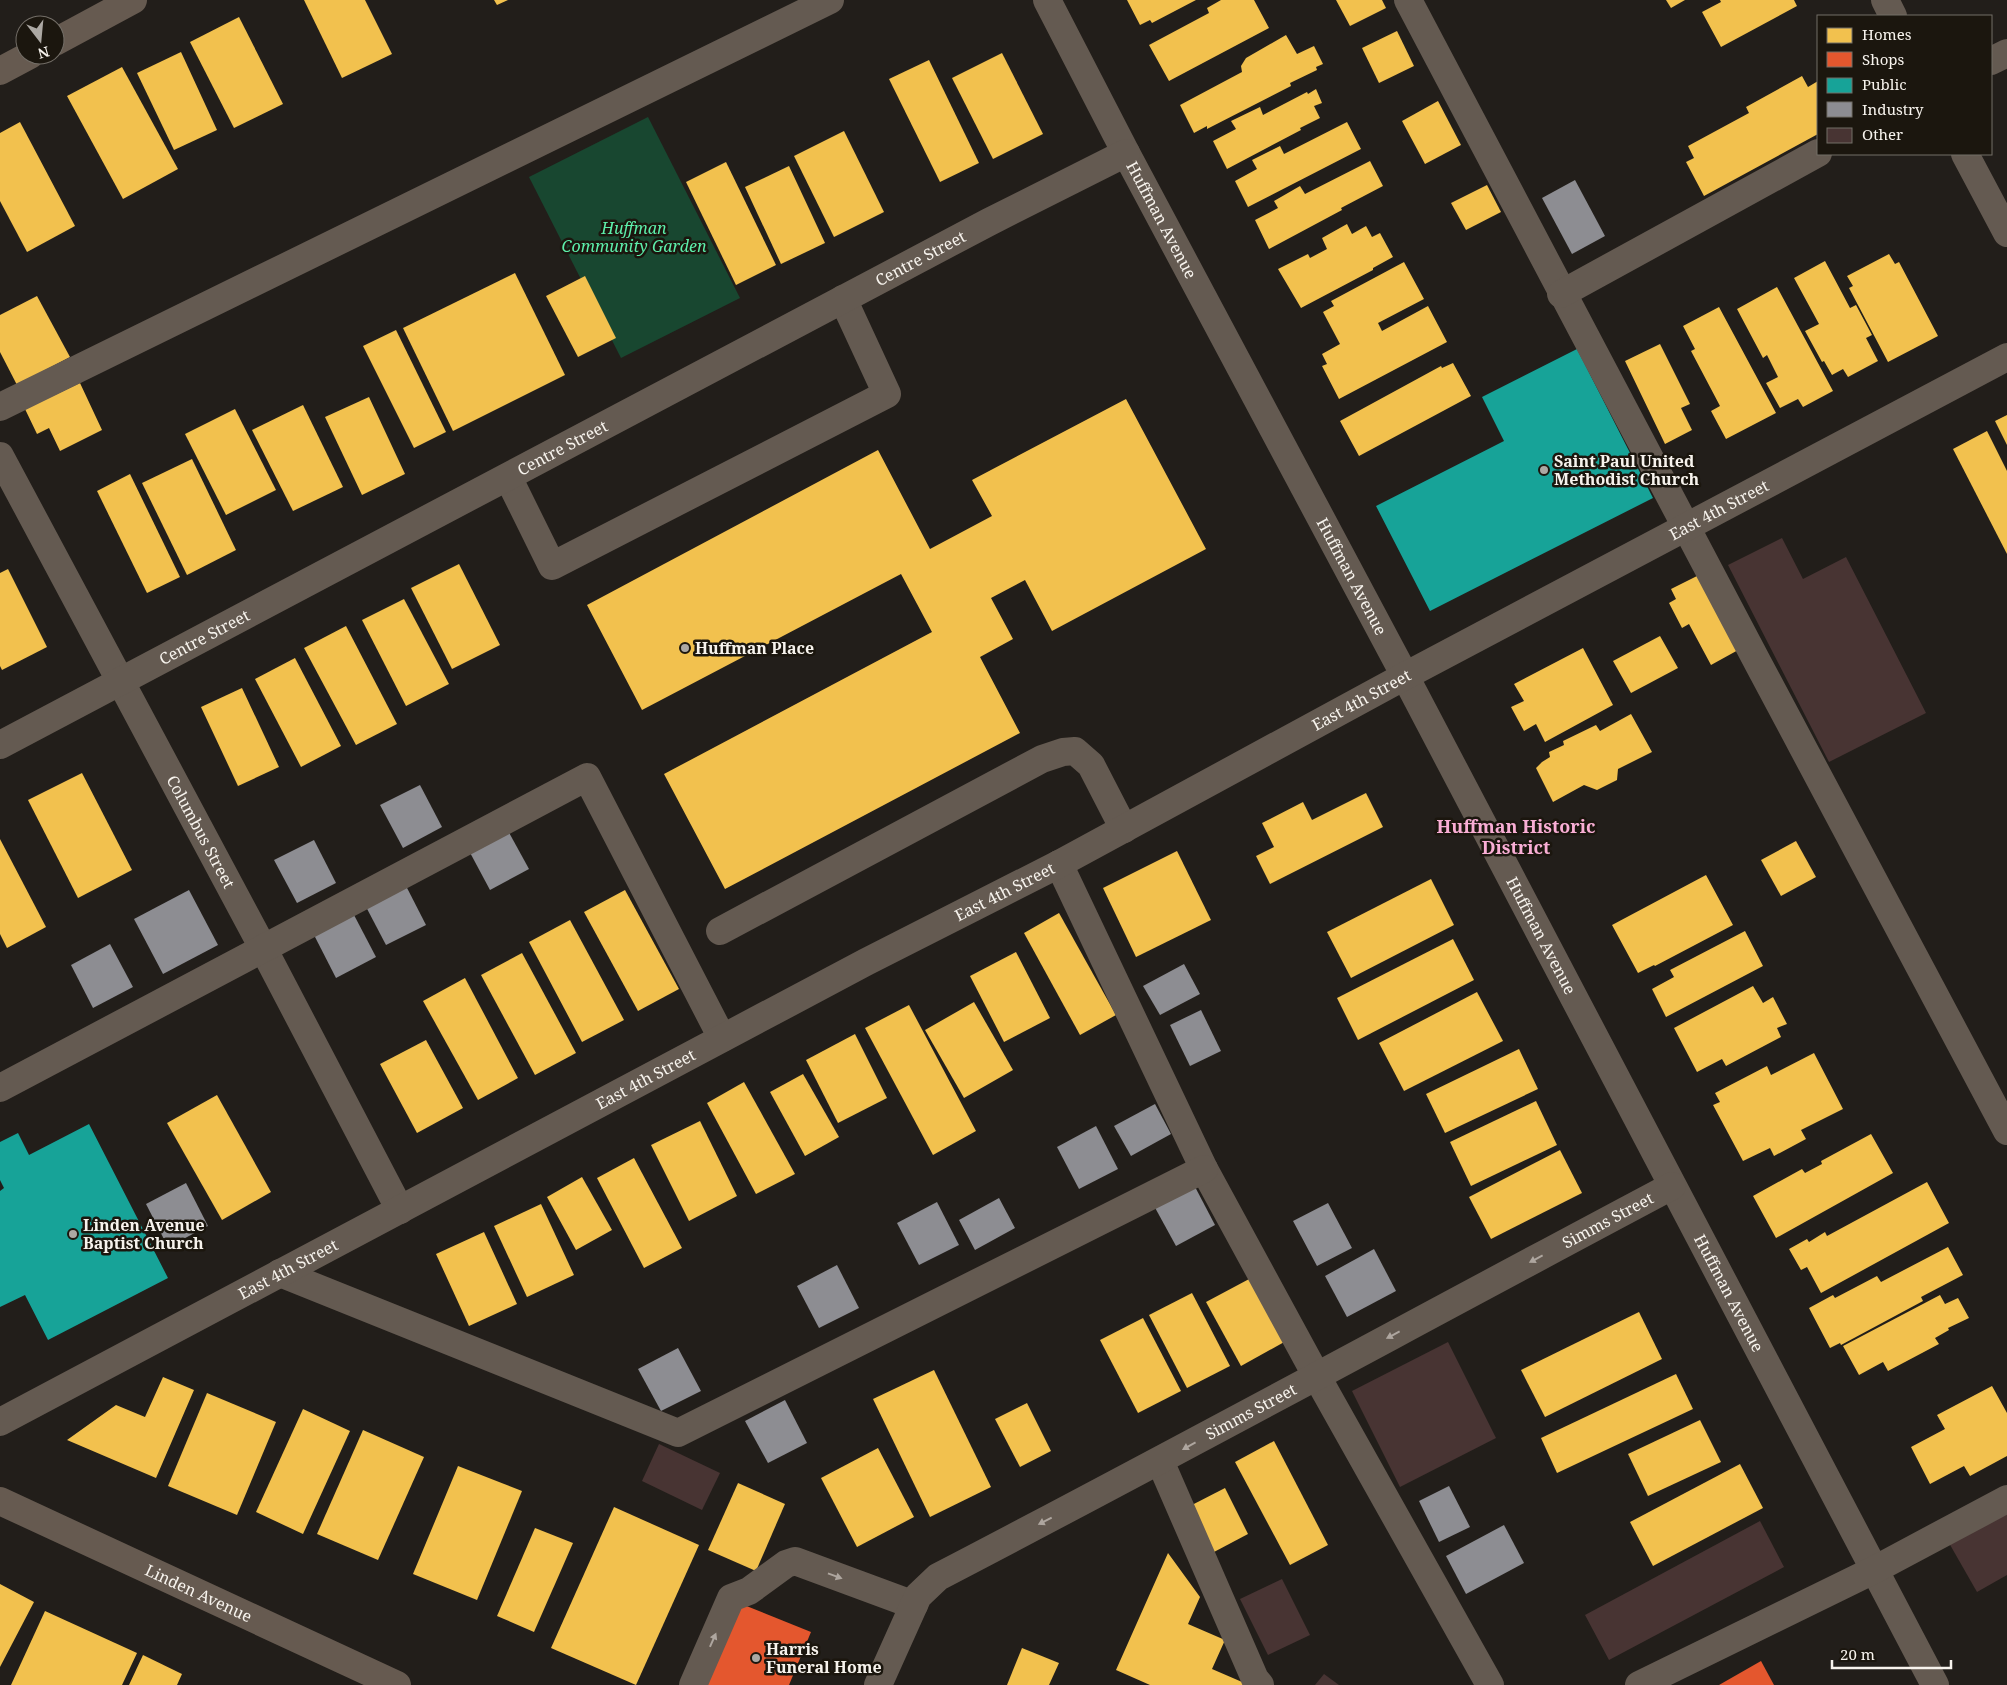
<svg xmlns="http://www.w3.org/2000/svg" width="2007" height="1685" viewBox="0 0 2007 1685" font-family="'Noto Serif',serif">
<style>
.green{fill:#184730}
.homes{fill:#f2c14e}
.shops{fill:#e4572e}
.public{fill:#17a398}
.industry{fill:#8d8d92}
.building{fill:#483433}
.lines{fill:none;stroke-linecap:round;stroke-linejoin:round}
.minor{stroke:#645a51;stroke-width:28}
.major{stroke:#665a50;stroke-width:28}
.oneway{fill:#aea69f}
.poi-dot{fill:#aca8a3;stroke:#1b160e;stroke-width:2}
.labels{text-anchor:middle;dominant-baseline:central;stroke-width:5;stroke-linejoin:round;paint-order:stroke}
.street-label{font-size:16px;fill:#f7f3ed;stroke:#1b160e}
.park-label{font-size:16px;font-style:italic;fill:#5defab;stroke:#1b160e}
.poi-label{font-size:16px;font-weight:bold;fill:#f7f3ed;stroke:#1b160e;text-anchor:start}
.neighbourhood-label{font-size:18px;font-weight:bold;fill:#f9aed5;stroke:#1b160e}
</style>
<rect width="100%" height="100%" fill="#221e1a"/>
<!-- green -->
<polygon class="green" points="648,117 740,298 621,358 529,177"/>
<!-- homes -->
<g class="homes">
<polygon points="304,0 365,0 392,54 342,78"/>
<polygon points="494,0 508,0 497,5"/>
<polygon points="1127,0 1196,0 1152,23 1150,20 1140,25"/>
<polygon points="1221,0 1254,0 1269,28 1169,81 1149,45 1209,13 1207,8"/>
<polygon points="1336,0 1382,0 1386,8 1350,26"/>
<polygon points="1666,0 1685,0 1671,8"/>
<polygon points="1720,0 1794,0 1797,6 1721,47 1702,12 1721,2"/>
<polygon points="239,17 283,104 234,128 190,42"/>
<polygon points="1397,31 1414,66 1379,83 1362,48"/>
<polygon points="1286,35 1297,54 1314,46 1323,64 1316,67 1317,70 1290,83 1291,86 1207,129 1207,126 1194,133 1180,105 1242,72 1241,66 1246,58"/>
<polygon points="181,52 217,130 174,150 137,73"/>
<polygon points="1002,53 1043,134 993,159 952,78"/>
<polygon points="929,60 979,163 940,182 889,79"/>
<polygon points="122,67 178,169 123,199 67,96"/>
<polygon points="1802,76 1808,87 1818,81 1818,134 1704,196 1686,162 1694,158 1688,146 1749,113 1746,107"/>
<polygon points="1316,89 1322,103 1314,106 1320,118 1300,128 1301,130 1227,169 1213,141 1236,129 1231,121 1260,107 1263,115 1307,92 1308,94"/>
<polygon points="1438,101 1461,145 1425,164 1402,121"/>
<polygon points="20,122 75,226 27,252 0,201 0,133"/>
<polygon points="1347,122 1361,149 1248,207 1235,181 1257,169 1252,160 1280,146 1284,154"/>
<polygon points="844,131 884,212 834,237 794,156"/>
<polygon points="1370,161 1383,186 1341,208 1342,210 1269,249 1255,220 1278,208 1274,201 1300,186 1305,194"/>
<polygon points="726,162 776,265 736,285 686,182"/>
<polygon points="789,166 825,243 781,264 745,187"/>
<polygon points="1487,185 1501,212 1466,230 1451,203"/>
<polygon points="1347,224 1352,234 1366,226 1372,237 1380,233 1393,257 1373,268 1373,270 1301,308 1278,269 1308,254 1310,258 1327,249 1322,238"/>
<polygon points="1889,254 1895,264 1899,262 1938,336 1888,362 1849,288 1853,286 1847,276"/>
<polygon points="1825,261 1850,308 1856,305 1872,335 1866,338 1878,361 1848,377 1843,369 1832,375 1824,361 1822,362 1805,331 1819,324 1794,278"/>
<polygon points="1404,262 1424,299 1378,323 1382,331 1428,306 1447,342 1339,399 1322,366 1327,364 1322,354 1340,344 1323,312 1334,306 1331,301"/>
<polygon points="515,273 565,375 453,431 403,328"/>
<polygon points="585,276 616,338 578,357 546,296"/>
<polygon points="1777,287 1833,391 1803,407 1798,399 1780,408 1766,383 1778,377 1767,355 1763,358 1737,309"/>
<polygon points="37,296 70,357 17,385 0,352 0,315"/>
<polygon points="1719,307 1776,413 1726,439 1711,411 1720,406 1691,351 1695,349 1683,326"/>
<polygon points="396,330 446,432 414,448 363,346"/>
<polygon points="1660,344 1690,404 1681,408 1692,430 1665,444 1625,361"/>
<polygon points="1453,363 1471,396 1359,456 1340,421 1441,366 1442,368"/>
<polygon points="80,383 102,430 60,451 49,428 37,434 25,409"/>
<polygon points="369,397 405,474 362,495 325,417"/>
<polygon points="1126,399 1206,549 1052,631 1025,580 991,598 1013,639 980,657 1020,733 725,889 664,774 932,632 901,574 642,710 587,605 878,450 930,549 992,516 972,480"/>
<polygon points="303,405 343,487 293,511 252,430"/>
<polygon points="235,409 276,490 226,515 185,434"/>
<polygon points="2007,415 2007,445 1995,421"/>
<polygon points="1987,431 2007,471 2007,554 1953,449"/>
<polygon points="192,459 236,550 187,575 142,483"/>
<polygon points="130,474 180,577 147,593 97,491"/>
<polygon points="459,564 500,645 452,669 411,588"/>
<polygon points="8,569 47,647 2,670 0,666 0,573"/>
<polygon points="1701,574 1740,649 1711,665 1689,624 1682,628 1669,603 1676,599 1671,589"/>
<polygon points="404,599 449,684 406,706 362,620"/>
<polygon points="346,626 397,724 356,745 304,648"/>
<polygon points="1660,636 1678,668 1631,693 1613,661"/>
<polygon points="1583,648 1613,705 1545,742 1536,724 1524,731 1511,707 1524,701 1514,684"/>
<polygon points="295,658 341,746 301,767 255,679"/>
<polygon points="242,688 279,767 238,786 201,707"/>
<polygon points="1631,714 1652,752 1618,769 1617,780 1597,790 1584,785 1553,802 1536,768 1542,762 1550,757 1549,752 1564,745 1563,741 1596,725 1600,731"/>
<polygon points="82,773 132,870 78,898 28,800"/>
<polygon points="1366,793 1383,827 1270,884 1256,856 1274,847 1262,823 1303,802 1312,820"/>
<polygon points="0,839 46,927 7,948 0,934"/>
<polygon points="1796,841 1816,877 1781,896 1761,860"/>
<polygon points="1177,851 1211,920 1136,957 1103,888"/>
<polygon points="1706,875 1733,925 1655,966 1654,965 1638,973 1612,925"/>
<polygon points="1431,879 1454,925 1351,978 1327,932"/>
<polygon points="625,890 679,989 638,1011 584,912"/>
<polygon points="1059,913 1116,1015 1080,1035 1024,933"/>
<polygon points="570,920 624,1020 582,1042 529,942"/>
<polygon points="1745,931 1763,966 1666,1017 1652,989 1674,977 1670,970"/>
<polygon points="1453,939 1474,980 1358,1040 1337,998"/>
<polygon points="1016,952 1050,1018 1004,1042 970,976"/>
<polygon points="522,953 576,1053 535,1075 481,975"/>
<polygon points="465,978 518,1078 478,1100 423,1001"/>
<polygon points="1753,986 1763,1003 1773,997 1787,1024 1777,1028 1781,1037 1726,1066 1722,1059 1697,1072 1674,1028"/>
<polygon points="1477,992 1503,1041 1404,1091 1379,1043"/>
<polygon points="974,1002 1013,1070 964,1098 925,1030"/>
<polygon points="909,1005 976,1131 933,1155 865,1028"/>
<polygon points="855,1034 887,1098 838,1123 806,1060"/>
<polygon points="426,1040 463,1108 417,1133 380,1064"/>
<polygon points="1519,1049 1538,1089 1445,1133 1426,1094"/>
<polygon points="1814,1053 1843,1109 1801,1130 1806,1139 1774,1156 1770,1148 1743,1161 1713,1105 1720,1102 1715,1093 1767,1066 1771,1075"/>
<polygon points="803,1074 839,1137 805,1156 770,1092"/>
<polygon points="744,1082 795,1174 756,1194 707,1103"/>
<polygon points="217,1095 271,1192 222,1220 167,1123"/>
<polygon points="1536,1101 1557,1145 1471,1186 1450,1142"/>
<polygon points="700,1121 737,1196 689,1221 651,1145"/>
<polygon points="1871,1134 1893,1173 1776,1238 1753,1196 1802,1169 1805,1173 1822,1164 1821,1161"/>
<polygon points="1560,1150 1582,1193 1491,1239 1469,1197"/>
<polygon points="634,1158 682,1248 644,1268 597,1178"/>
<polygon points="582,1177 612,1230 576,1250 547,1197"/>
<polygon points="1927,1182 1949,1223 1821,1293 1807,1267 1801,1270 1789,1249 1807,1239 1809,1242 1825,1232 1827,1236"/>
<polygon points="541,1204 574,1275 527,1297 494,1226"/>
<polygon points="484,1232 517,1304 469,1326 436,1254"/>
<polygon points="1948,1247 1963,1275 1921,1297 1923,1301 1841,1345 1840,1343 1830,1348 1809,1308 1833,1295 1835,1298 1877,1276 1881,1282"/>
<polygon points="1251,1278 1286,1341 1241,1366 1206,1302"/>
<polygon points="1192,1293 1230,1366 1187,1388 1149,1315"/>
<polygon points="1940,1295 1945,1304 1958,1298 1969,1318 1948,1328 1949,1330 1935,1338 1939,1344 1888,1371 1883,1362 1859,1375 1843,1346"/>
<polygon points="1639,1312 1662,1359 1545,1417 1521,1370"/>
<polygon points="1143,1318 1181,1391 1138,1413 1100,1340"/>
<polygon points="934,1370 991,1487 930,1517 873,1399"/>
<polygon points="1676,1374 1693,1409 1557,1473 1541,1438"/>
<polygon points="163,1377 194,1390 156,1478 67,1440 116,1405 145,1417"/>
<polygon points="1992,1386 2007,1413 2007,1456 1970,1476 1964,1466 1930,1484 1911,1447 1945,1429 1937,1415"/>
<polygon points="207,1393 276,1422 237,1515 168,1486"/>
<polygon points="1027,1403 1051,1451 1020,1467 995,1419"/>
<polygon points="303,1409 350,1431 303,1534 256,1512"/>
<polygon points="1700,1420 1721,1462 1648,1496 1628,1454"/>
<polygon points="363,1430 424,1457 378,1560 317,1534"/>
<polygon points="1274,1441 1328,1545 1290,1565 1235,1462"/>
<polygon points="878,1448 914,1517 857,1547 821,1478"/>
<polygon points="1740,1464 1763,1508 1653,1566 1630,1522"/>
<polygon points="458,1466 522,1491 477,1600 413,1574"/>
<polygon points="738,1483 785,1504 756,1571 708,1550"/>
<polygon points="1225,1488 1248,1534 1214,1552 1190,1506"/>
<polygon points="614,1507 699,1545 636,1685 551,1648"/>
<polygon points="535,1528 573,1543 534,1632 497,1616"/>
<polygon points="1168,1553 1200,1597 1188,1624 1225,1640 1212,1669 1249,1685 1150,1685 1116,1670"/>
<polygon points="0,1584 34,1602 0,1667"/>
<polygon points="45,1611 137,1653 122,1685 11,1685"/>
<polygon points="1022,1648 1059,1663 1049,1685 1007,1685"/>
<polygon points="143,1655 182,1674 177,1685 129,1685"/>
</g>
<!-- shops -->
<g class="shops">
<polygon points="734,1601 811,1632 789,1685 700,1685"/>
<polygon points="1761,1661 1774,1685 1719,1685"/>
</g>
<!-- public -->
<g class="public">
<polygon points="1577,349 1653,498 1430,611 1376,506 1504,441 1482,397"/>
<polygon points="89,1124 168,1278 48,1340 25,1295 0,1307 0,1191 4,1188 0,1180 0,1142 18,1133 29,1155"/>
</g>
<!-- industry -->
<g class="industry">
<polygon points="1575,180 1605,236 1572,254 1542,198"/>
<polygon points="420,785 442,827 403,848 380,805"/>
<polygon points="506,827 529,869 490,890 467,847"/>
<polygon points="314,840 336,883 297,903 274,860"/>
<polygon points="404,882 426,925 386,945 364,903"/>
<polygon points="189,890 218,945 163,974 134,919"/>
<polygon points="354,915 376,957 336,978 314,935"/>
<polygon points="110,944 133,987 93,1008 71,965"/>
<polygon points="1184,964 1200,994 1160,1015 1143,986"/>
<polygon points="1201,1010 1221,1051 1190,1066 1170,1025"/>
<polygon points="1155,1104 1171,1134 1131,1156 1114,1126"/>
<polygon points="1096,1126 1118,1169 1079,1189 1057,1147"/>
<polygon points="186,1183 208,1226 168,1247 146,1204"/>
<polygon points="1193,1183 1215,1225 1176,1246 1153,1204"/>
<polygon points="999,1198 1015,1228 975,1250 959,1220"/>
<polygon points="937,1202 959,1245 919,1265 897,1223"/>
<polygon points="1328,1203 1352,1248 1317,1266 1293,1221"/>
<polygon points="1374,1249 1396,1291 1347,1317 1325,1276"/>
<polygon points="837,1265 859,1308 819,1328 797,1286"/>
<polygon points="678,1348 701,1391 661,1411 638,1369"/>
<polygon points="785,1400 807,1443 768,1463 745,1421"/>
<polygon points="1449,1486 1470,1527 1439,1542 1419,1501"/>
<polygon points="1504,1525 1524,1563 1466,1594 1446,1556"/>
</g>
<!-- building -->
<g class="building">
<polygon points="1782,538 1803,579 1846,557 1926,713 1829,762 1728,565"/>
<polygon points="1448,1342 1496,1438 1400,1487 1352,1391"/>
<polygon points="659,1444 720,1473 702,1510 642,1481"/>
<polygon points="2007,1511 2007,1575 1977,1592 1949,1543"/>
<polygon points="1760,1521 1784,1567 1609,1660 1585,1615"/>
<polygon points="1282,1579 1310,1635 1268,1655 1240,1599"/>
<polygon points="1324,1674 1339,1685 1315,1685"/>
</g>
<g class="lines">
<!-- minor -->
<g class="minor">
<path id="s1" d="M 1047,0 L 1126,153 L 1405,676 L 1935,1685"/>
<path d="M 1408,0 C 1605,379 1807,754 2007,1131"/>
<polyline points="1885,0 1893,16"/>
<polyline points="1991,61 2007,53"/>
<polyline points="1965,154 2007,233"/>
<polyline points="1561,294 1818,153"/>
<polyline points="0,407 830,0"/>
<path id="s2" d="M 0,456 L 263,948 L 400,1210"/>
<polyline points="508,477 552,566 887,394 843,299"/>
<path id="s3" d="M 0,745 L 989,222 L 1126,153"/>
<polyline points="1059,864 1204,1169 1316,1375 1490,1685"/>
<polyline points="720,931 1042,759 1063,752 1075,751 1091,765 1124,829"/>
<polyline points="0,1088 587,777 722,1038"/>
<polyline points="280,1273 678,1433 1204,1169"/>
<path id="s4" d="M 0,1422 L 866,962 L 1059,864 L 1405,676 L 2007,357"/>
<polyline points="1160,1461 1255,1679 1260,1685"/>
<polyline points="693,1685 731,1598 749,1591 786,1564 795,1561 914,1605"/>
<path id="s5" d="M 878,1685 L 918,1596 L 938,1577 C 1184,1449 1427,1316 1672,1186"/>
<polyline points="1639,1685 1874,1570 2007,1499"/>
</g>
<!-- major -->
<g class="major">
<polyline points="55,42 133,0"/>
<polyline points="0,71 30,55"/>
<path id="s6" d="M 0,1501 L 397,1685"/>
</g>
</g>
<!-- one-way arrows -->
<defs><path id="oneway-solid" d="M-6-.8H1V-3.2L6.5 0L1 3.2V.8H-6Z" transform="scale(1.25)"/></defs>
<g class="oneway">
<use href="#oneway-solid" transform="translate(1536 1259) rotate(152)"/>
<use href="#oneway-solid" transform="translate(1393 1335) rotate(152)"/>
<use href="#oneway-solid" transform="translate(1189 1446) rotate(151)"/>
<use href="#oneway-solid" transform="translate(1045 1521) rotate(153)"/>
<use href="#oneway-solid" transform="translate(835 1576) rotate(20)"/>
<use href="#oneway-solid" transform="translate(713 1640) rotate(-66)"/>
</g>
<!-- markers -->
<g class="poi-dot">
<circle cx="1544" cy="470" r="5"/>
<circle cx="685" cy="648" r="5"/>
<circle cx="73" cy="1234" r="5"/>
<circle cx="756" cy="1658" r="5"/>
</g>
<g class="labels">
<!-- street labels -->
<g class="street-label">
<text stroke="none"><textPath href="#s1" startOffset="248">Huffman Avenue</textPath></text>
<text stroke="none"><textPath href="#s3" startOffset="1041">Centre Street</textPath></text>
<text stroke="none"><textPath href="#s3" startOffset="636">Centre Street</textPath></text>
<text stroke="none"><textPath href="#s4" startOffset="1946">East 4th Street</textPath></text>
<text stroke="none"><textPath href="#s1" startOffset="652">Huffman Avenue</textPath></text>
<text stroke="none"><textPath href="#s3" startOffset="231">Centre Street</textPath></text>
<text stroke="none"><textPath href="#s4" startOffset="1541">East 4th Street</textPath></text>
<text stroke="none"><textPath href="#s2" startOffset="426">Columbus Street</textPath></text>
<text stroke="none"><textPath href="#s4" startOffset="1136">East 4th Street</textPath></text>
<text stroke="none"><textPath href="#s1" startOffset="1058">Huffman Avenue</textPath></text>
<text stroke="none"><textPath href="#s4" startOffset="731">East 4th Street</textPath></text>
<text stroke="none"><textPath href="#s5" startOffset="884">Simms Street</textPath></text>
<text stroke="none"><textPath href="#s4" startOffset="326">East 4th Street</textPath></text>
<text stroke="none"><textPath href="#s1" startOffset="1462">Huffman Avenue</textPath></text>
<text stroke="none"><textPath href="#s5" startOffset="479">Simms Street</textPath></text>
<text stroke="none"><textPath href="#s6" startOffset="219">Linden Avenue</textPath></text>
</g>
<!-- park labels -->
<g class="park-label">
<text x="634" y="228">Huffman<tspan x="634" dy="18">Community Garden</tspan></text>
</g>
<!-- poi labels -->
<g class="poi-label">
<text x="1554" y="461">Saint Paul United<tspan x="1554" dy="18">Methodist Church</tspan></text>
<text x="695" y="648">Huffman Place</text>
<text x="83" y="1225">Linden Avenue<tspan x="83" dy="18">Baptist Church</tspan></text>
<text x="766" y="1649">Harris<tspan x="766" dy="18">Funeral Home</tspan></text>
</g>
<!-- neighbourhood labels -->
<g class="neighbourhood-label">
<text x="1516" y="826">Huffman Historic<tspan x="1516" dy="21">District</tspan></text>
</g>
</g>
<!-- legend -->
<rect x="1817" y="15" width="175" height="140" fill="#1b160e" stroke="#736e67"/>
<rect x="1827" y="28" width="25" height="15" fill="#f2c14e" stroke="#736e67"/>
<text x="1862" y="40" font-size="15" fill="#f7f3ed">Homes</text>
<rect x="1827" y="52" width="25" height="15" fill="#e4572e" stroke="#736e67"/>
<text x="1862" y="65" font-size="15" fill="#f7f3ed">Shops</text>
<rect x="1827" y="78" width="25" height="15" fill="#17a398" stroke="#736e67"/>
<text x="1862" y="90" font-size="15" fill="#f7f3ed">Public</text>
<rect x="1827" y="102" width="25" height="15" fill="#8d8d92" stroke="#736e67"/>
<text x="1862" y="115" font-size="15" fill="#f7f3ed">Industry</text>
<rect x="1827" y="128" width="25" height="15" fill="#483433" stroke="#736e67"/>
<text x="1862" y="140" font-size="15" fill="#f7f3ed">Other</text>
<!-- north arrow -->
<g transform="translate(40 40) rotate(164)"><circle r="24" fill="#1b160e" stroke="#736e67"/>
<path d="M0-4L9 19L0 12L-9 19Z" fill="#aca8a3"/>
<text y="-8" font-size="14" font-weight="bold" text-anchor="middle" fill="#f7f3ed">N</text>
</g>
<!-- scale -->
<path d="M1832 1660v8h119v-8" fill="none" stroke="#f7f3ed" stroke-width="2.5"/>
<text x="1840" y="1660" font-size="15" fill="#f7f3ed" stroke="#1b160e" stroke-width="4" paint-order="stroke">20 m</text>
</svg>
